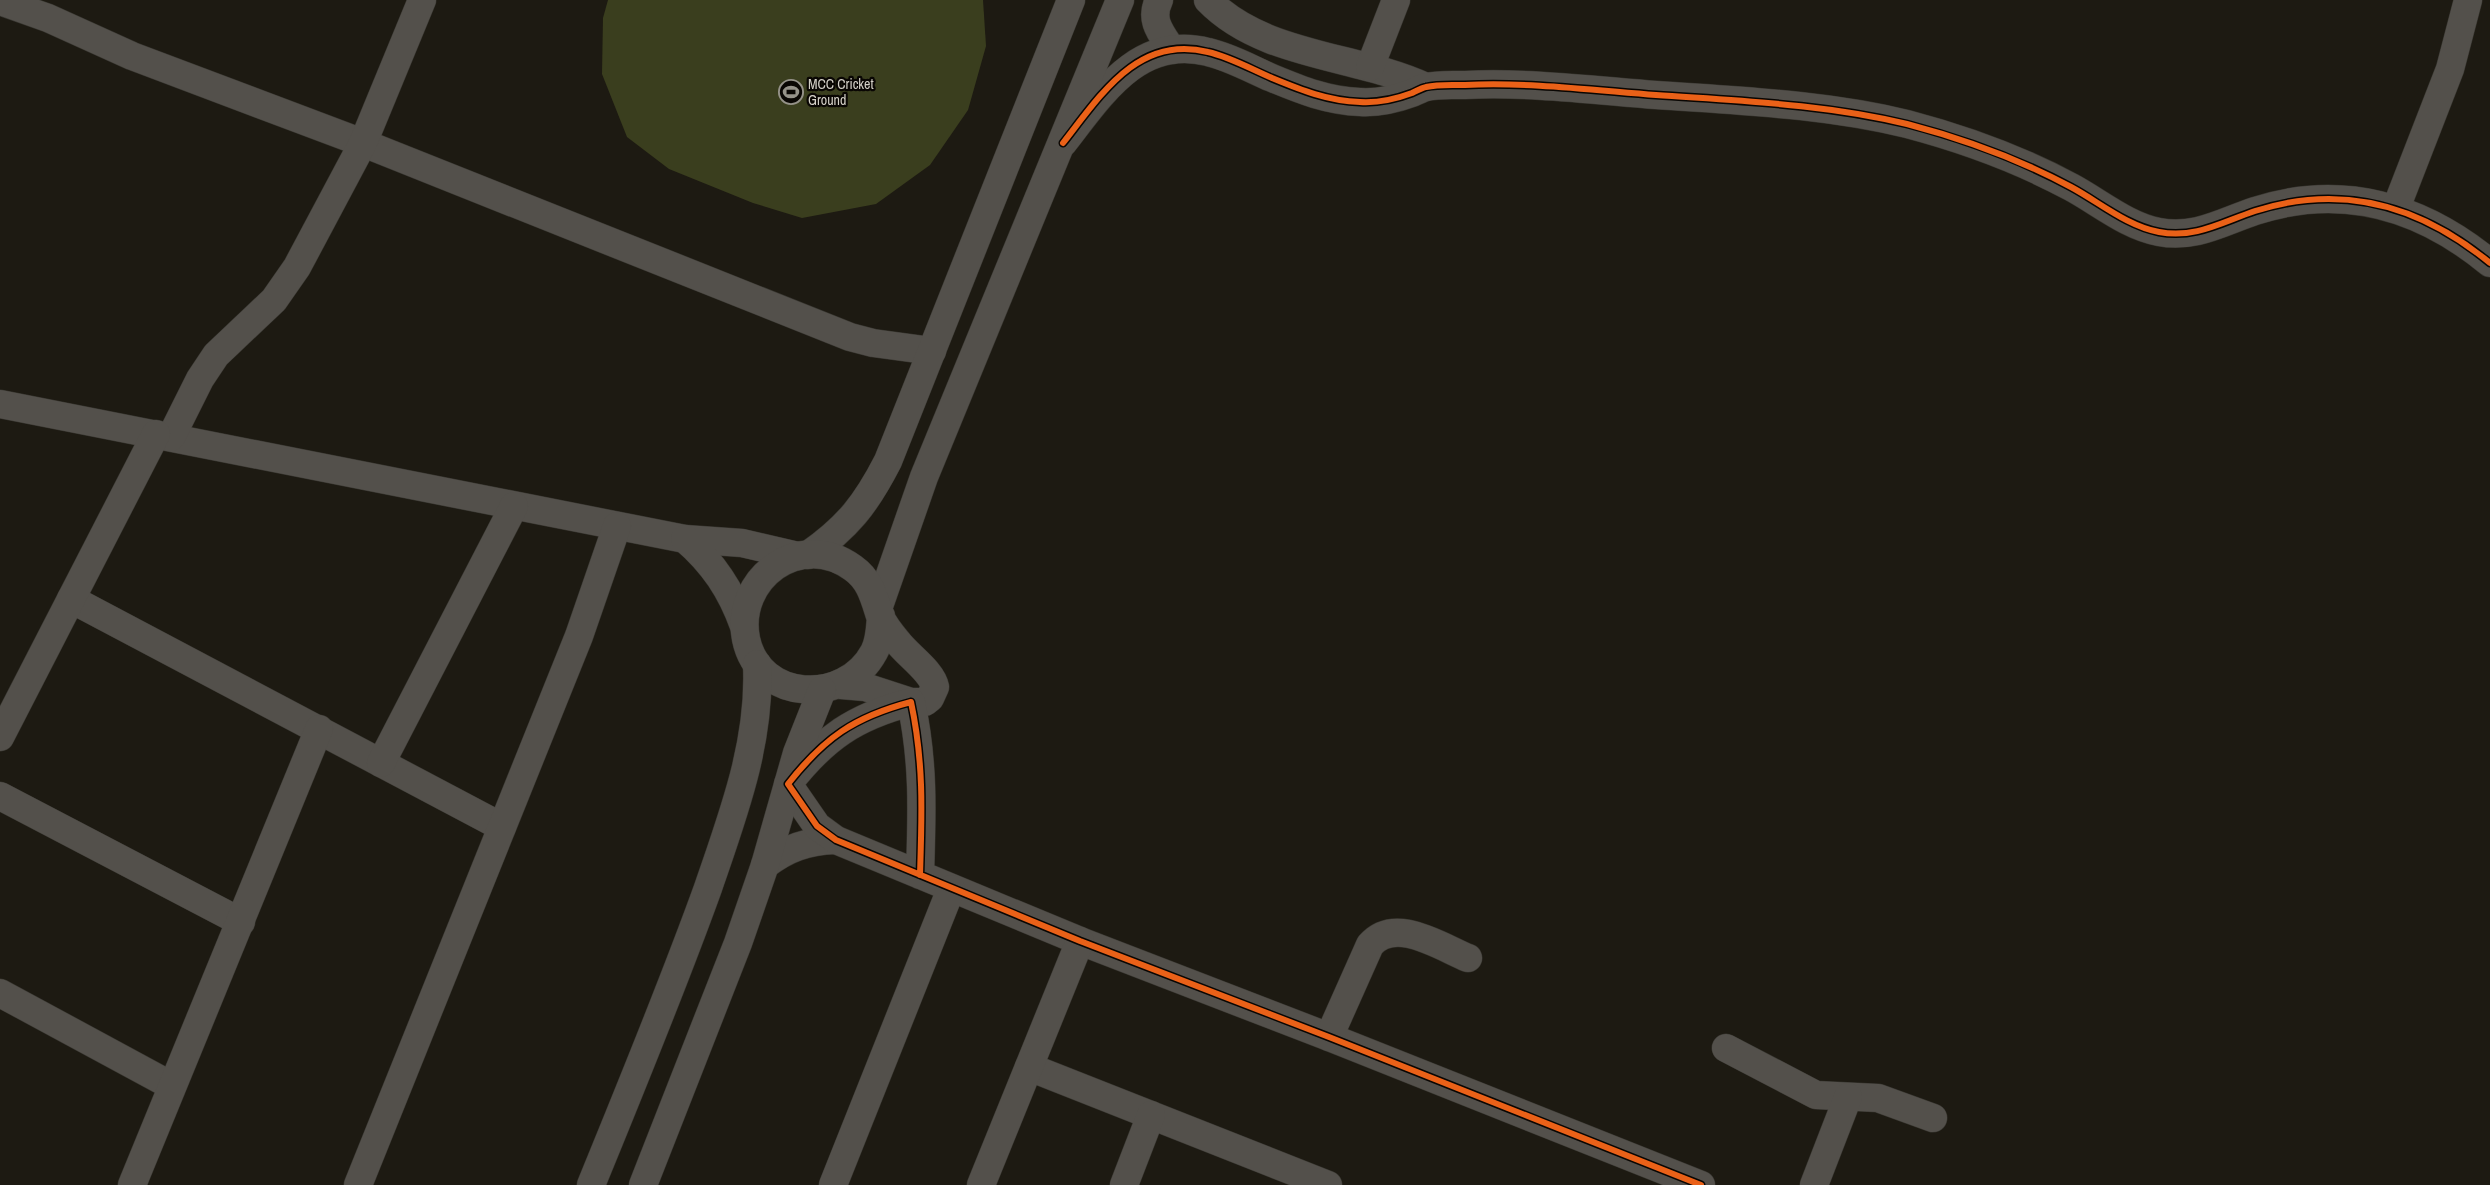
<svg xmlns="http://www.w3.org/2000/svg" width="2490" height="1185" viewBox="0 0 2490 1185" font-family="'Archivo Narrow',sans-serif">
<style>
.green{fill:#3a3e1e}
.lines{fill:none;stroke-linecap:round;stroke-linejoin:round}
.minor-casing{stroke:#383630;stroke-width:29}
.minor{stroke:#53504b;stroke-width:28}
.cycleway-casing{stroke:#090603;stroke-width:9}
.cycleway{stroke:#ea6118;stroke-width:6}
.labels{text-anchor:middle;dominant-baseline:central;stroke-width:4.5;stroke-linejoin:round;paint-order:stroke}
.poi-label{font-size:14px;fill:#d6d2c9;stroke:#090603;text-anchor:start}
</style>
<rect width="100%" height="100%" fill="#1d1a12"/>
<!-- green -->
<polygon class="green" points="608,0 983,0 986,46 968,110 930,165 876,204 802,218 753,203 669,169 627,137 602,74 603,18"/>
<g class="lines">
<defs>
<g id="minor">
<path d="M 1159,0 C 1149,20 1161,33 1172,50"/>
<path d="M 1208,0 C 1263,57 1358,55 1426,87"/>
<polyline points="0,1 48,18 132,56 363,143 850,337 873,343 932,351"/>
<polyline points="1370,67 1396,0"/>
<path d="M 1063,143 C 1100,96 1138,34 1208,52 C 1230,57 1251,69 1272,78 C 1301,90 1328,101 1360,102 C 1377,103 1396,99 1412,93 C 1414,92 1425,87 1426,87 C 1438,84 1453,85 1465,85 C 1528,82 1592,90 1656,95 C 1740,101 1825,104 1907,124 C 1964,139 2019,159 2071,187 C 2099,202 2127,226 2159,232 C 2195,239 2222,222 2255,211 C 2342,183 2421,206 2490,263"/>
<polyline points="2396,208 2450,69 2468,0"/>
<polyline points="0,404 685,539 742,543 798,556"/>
<polyline points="171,437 200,379 216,355 274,300 297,267 363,143 422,0"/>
<path d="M 685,539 C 713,563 731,590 744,626"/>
<path d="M 808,555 C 848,527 866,504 888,461 L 1071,0"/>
<polyline points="71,599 502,827"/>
<polyline points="879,606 924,477 1120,0"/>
<path d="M 841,685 L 865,687 L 911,702 L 925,702 L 930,698 L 935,687 C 932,671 907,655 897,641 C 891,634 884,625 880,616 C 874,597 870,580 853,568 C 800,529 734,579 746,639 C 759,702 845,706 874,652 C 880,641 880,628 881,616"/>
<polyline points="0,737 156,434"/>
<polyline points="381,763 514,506"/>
<polyline points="0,796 241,922"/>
<path d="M 765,865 C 787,848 807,841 836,840"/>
<path d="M 920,875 C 922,813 924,763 911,702 C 854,717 824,738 788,784 L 817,826 L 836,840 L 1080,941 L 1329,1037 L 1701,1185"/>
<polyline points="0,993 172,1086"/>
<path d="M 1329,1037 L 1370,945 C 1395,916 1439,946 1468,958"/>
<polyline points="1726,1048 1816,1095 1878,1098 1933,1118"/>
<polyline points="1029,1067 1328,1185"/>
<polyline points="132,1185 319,729"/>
<polyline points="358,1185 579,636 617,526"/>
<path d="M 591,1185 C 631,1087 672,988 708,888 C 733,815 761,742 757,664"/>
<polyline points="643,1185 738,943 765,865 797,753 822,690"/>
<polyline points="833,1185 951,889"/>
<polyline points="981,1185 1080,941"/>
<polyline points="1124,1185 1151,1115"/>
<polyline points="1814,1185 1848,1097"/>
</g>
</defs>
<!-- minor casing -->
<use href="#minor" class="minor-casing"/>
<!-- minor -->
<use href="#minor" class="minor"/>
<defs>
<g id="cycleway">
<path d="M 1063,143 C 1100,96 1138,34 1208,52 C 1230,57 1251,69 1272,78 C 1301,90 1328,101 1360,102 C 1377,103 1396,99 1412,93 C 1414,92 1425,87 1426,87 C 1438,84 1453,85 1465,85 C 1528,82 1592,90 1656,95 C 1740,101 1825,104 1907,124 C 1964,139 2019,159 2071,187 C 2099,202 2127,226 2159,232 C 2195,239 2222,222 2255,211 C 2342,183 2421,206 2490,263"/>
<path d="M 920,875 C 922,813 924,763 911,702 C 854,717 824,738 788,784 L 817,826 L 836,840 L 1080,941 L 1329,1037 L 1701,1185"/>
</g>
</defs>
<!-- cycleway casing -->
<use href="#cycleway" class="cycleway-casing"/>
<!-- cycleway -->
<use href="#cycleway" class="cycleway"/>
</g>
<!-- icons -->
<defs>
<symbol id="stadium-ring" viewBox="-11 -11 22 22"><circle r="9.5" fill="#090603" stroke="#959289" stroke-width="1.5"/><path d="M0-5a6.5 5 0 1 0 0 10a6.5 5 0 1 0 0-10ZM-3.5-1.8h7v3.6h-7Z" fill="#959289"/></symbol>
</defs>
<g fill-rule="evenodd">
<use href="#stadium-ring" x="777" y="78" width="28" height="28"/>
</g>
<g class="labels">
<!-- poi labels -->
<g class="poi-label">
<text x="808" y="84">MCC Cricket<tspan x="808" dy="16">Ground</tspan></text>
</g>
</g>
</svg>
